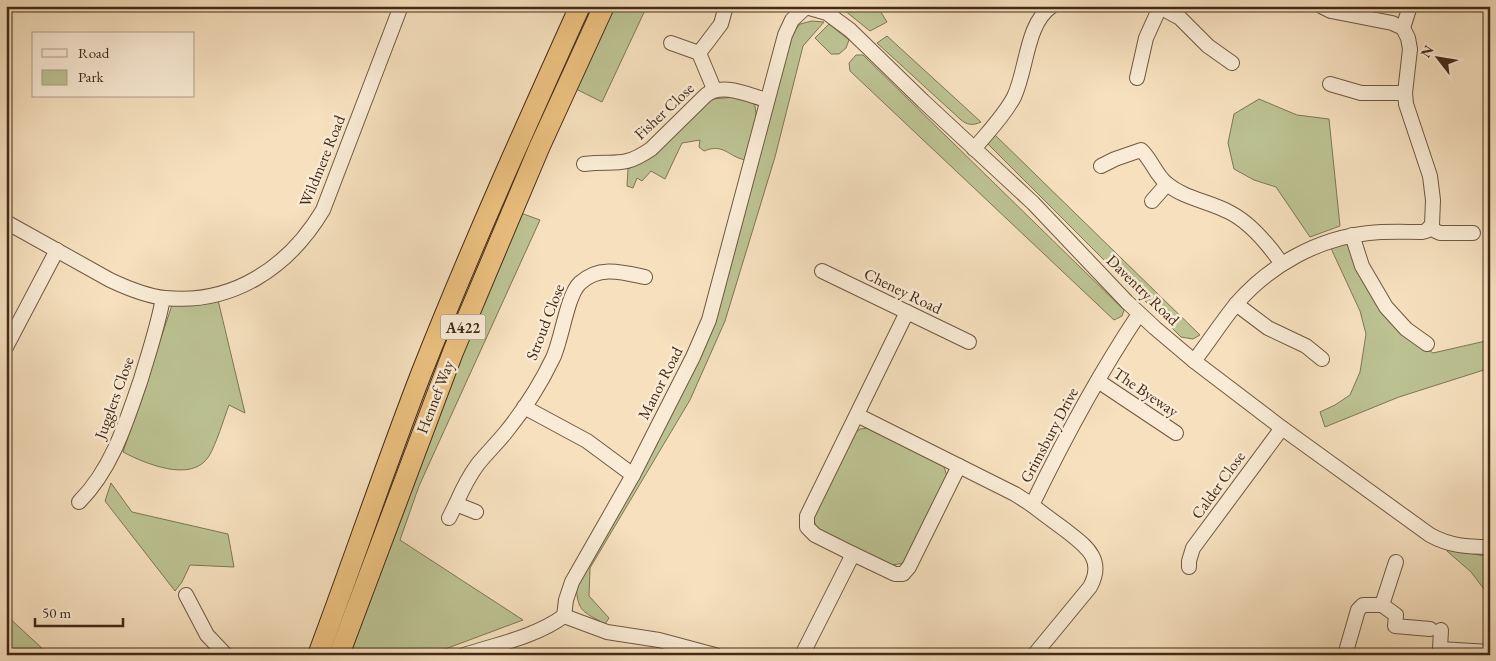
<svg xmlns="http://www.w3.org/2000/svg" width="1496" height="661" viewBox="0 0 1496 661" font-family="'EB Garamond',serif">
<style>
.green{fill:#bcc292;stroke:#7f7654}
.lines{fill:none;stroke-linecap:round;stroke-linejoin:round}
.minor-casing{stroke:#6f5841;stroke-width:16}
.highway-casing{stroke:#422a17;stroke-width:22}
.minor{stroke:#f9ebd5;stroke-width:14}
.highway{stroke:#ebc07f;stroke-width:20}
.labels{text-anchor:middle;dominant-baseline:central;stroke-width:5;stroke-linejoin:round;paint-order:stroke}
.shield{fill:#f9ebd5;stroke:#796450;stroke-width:1}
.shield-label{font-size:15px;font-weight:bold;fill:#422a17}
.street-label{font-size:16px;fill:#422a17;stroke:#f9ebd5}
</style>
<rect width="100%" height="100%" fill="#f6e0be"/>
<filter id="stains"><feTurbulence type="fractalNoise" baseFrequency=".004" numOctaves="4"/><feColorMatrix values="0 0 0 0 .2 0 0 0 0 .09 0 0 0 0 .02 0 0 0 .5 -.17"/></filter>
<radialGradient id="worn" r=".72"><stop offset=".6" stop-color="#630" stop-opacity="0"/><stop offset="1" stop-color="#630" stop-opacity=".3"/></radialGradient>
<!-- green -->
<g class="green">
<polygon points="612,6 647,6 602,102 572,87"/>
<polygon points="839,6 877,6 887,22 870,31"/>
<path d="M 812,21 L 824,22 L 803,46 L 775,157 L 725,321 L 690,400 L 590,568 L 589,596 L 609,618 L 605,624 C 582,611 577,612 576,582 L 713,317 L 786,42 L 800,24 Z"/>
<polygon points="829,24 849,40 846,48 839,54 831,54 815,38"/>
<path d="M 887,36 L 981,122 C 972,126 967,125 960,119 L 877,43 Z"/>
<polygon points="856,55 863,55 1124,310 1122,316 1114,320 850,71 849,63"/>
<path d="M 736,97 L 752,98 C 762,116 750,142 745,160 C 727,156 724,143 704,151 L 699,147 L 700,140 L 682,143 L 665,179 L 651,171 L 642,181 L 637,178 L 633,188 L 627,186 L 628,169 L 649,158 L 712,99 Z"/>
<polygon points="1259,99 1297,115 1329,119 1340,226 1310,237 1276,187 1254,180 1234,169 1228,143 1234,114"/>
<polygon points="995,135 1200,335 1193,339 1181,337 987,143"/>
<polygon points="518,212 540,220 419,486 400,540 523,620 429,655 350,655 412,477"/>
<polygon points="1345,239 1393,322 1433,353 1490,340 1490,368 1399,397 1325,427 1320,412 1335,405 1350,395 1360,372 1366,334 1360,311 1329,244"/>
<path d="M 218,300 L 245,413 L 229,405 C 223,421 217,442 209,456 C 192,484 144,463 123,452 L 172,305 Z"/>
<polygon points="869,428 943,464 947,476 904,563 892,565 821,533 816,526 813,518 853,434 860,429"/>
<polygon points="111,483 132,512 228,534 234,567 190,565 182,582 175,591 105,501"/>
<polygon points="1448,549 1490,557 1490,597 1471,572 1447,551"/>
<polygon points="6,615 45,651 50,655 6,655"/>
</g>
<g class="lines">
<defs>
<g id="minor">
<polyline points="1158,6 1180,18 1208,46 1232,63"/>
<polyline points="1403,28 1410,6"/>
<polyline points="671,43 699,53 714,89"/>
<polyline points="699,53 721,24 726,6"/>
<polyline points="1137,78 1146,38 1160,7"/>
<polyline points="1330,84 1361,93 1405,93"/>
<path d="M 974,149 C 988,132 1004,116 1014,97 C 1027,70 1026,23 1052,6"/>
<path d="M 584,164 C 615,160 622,169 651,149 L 706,95 C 722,82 748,95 767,100"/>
<path d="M 1101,166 L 1115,159 L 1141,150 C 1152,160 1155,174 1167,184 C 1184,198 1207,201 1227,211 C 1249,221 1268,244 1282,264"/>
<polyline points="1152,201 1167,184"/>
<path d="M 6,222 L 110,280 C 127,288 146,296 165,298 C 233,305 289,267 323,210 L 401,6"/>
<polyline points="1429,228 1440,233 1473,233"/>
<polyline points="1352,235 1362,266 1386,307 1406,329 1427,344"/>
<polyline points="822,271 969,342"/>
<polyline points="1236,304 1268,328 1306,346 1322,359"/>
<polyline points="907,312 807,516 807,527 815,535 851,553 895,574 903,574 909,567 959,466"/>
<polyline points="6,347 57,250"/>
<path d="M 1194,361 C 1209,342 1222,321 1237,303 C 1270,265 1319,238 1369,233 C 1386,231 1404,232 1422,232 L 1426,231 L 1432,225 L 1433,200 L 1430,176 L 1406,104 L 1405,93 L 1410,49 L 1408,38 L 1403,28 L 1392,23 L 1331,11 L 1321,6"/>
<polyline points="1098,381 1176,433"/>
<polyline points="524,407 587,441 633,475"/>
<polyline points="857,415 1015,494 1032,505"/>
<path d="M 79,502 C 112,469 126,423 141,379 C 149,352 158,326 163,298"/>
<path d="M 476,512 L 456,504 C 462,490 469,476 478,464 C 487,453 497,443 506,432 C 523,411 541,383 553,358 C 562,339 567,295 580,283 C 599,265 622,272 645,277"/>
<polyline points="449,518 456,504"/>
<polyline points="1189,567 1189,561 1193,548 1282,428"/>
<polyline points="186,595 207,635 226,655"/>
<polyline points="1382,605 1396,562"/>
<path d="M 564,616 L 566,600 L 572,582 L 633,475 L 693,357 L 709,320 L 785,35 L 792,20 L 806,7 L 827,13 L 850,30 L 923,101 L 1033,203 L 1127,302 L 1155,328 L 1194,361 L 1282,428 L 1430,535 C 1450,546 1467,547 1490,547"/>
<polyline points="564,616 607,632 659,640 715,655"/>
<polyline points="1441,630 1440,649 1490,652"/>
<path d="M 464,655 C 498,644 535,637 564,616"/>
<polyline points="802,655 853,554"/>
<path d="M 1034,655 L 1090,587 C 1106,558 1084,545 1064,529 C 1053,521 1042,513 1032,505 C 1064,439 1098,375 1139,314"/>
<polyline points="1345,655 1358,610 1363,605 1382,605 1396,615 1395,626 1430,629"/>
</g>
<g id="highway">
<path d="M 318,655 C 353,562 385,467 421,374 C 470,250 525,128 580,6"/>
<polyline points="339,655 453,352 539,148 604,6"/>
</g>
</defs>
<!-- minor casing -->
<use href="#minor" class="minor-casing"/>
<!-- highway casing -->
<use href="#highway" class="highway-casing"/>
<!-- minor -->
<use href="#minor" class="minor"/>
<!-- highway -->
<use href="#highway" class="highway"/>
</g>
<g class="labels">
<!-- shield labels -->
<rect class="shield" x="440.5" y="314.5" width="45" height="25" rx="4"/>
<g class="shield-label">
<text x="463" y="327">A422</text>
</g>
<!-- street labels -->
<g class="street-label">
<text transform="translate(664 111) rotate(-43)">Fisher Close</text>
<text transform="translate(322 161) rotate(-68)">Wildmere Road</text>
<text transform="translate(1143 290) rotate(44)">Daventry Road</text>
<text transform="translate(903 291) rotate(26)">Cheney Road</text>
<text transform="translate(545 322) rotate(-69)">Stroud Close</text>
<text transform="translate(660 383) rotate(-63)">Manor Road</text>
<text transform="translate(1146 392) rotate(34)">The Byeway</text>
<text transform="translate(435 397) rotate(-69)">Hennef Way</text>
<text transform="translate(114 398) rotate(-70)">Jugglers Close</text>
<text transform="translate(1049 435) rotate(-62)">Grimsbury Drive</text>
<text transform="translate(1218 485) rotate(-54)">Calder Close</text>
</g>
</g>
<!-- margin -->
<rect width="1496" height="661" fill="none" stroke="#f6e0be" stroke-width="25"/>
<rect x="8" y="8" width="1481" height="646" fill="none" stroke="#422a17" stroke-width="2.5"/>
<rect x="12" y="12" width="1471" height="636" fill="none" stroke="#422a17"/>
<!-- legend -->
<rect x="32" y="32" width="162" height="65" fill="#f9ebd5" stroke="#b09e89"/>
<rect x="42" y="49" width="25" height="8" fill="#f9ebd5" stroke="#b09e89"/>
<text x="78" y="58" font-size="15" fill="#422a17">Road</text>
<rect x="42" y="70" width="25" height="15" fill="#bcc292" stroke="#b09e89"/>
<text x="78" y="82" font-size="15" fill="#422a17">Park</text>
<!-- north arrow -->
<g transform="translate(1438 58) rotate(301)" stroke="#f9ebd5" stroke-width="4" paint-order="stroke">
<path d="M0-4L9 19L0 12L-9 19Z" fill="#422a17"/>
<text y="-8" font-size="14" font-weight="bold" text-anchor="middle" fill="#422a17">N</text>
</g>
<!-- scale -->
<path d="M35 618v8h88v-8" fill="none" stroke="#422a17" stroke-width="2.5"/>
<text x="42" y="618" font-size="15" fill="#422a17" stroke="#f9ebd5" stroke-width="4" paint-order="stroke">50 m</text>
<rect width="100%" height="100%" filter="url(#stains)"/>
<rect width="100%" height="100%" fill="url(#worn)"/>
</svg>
